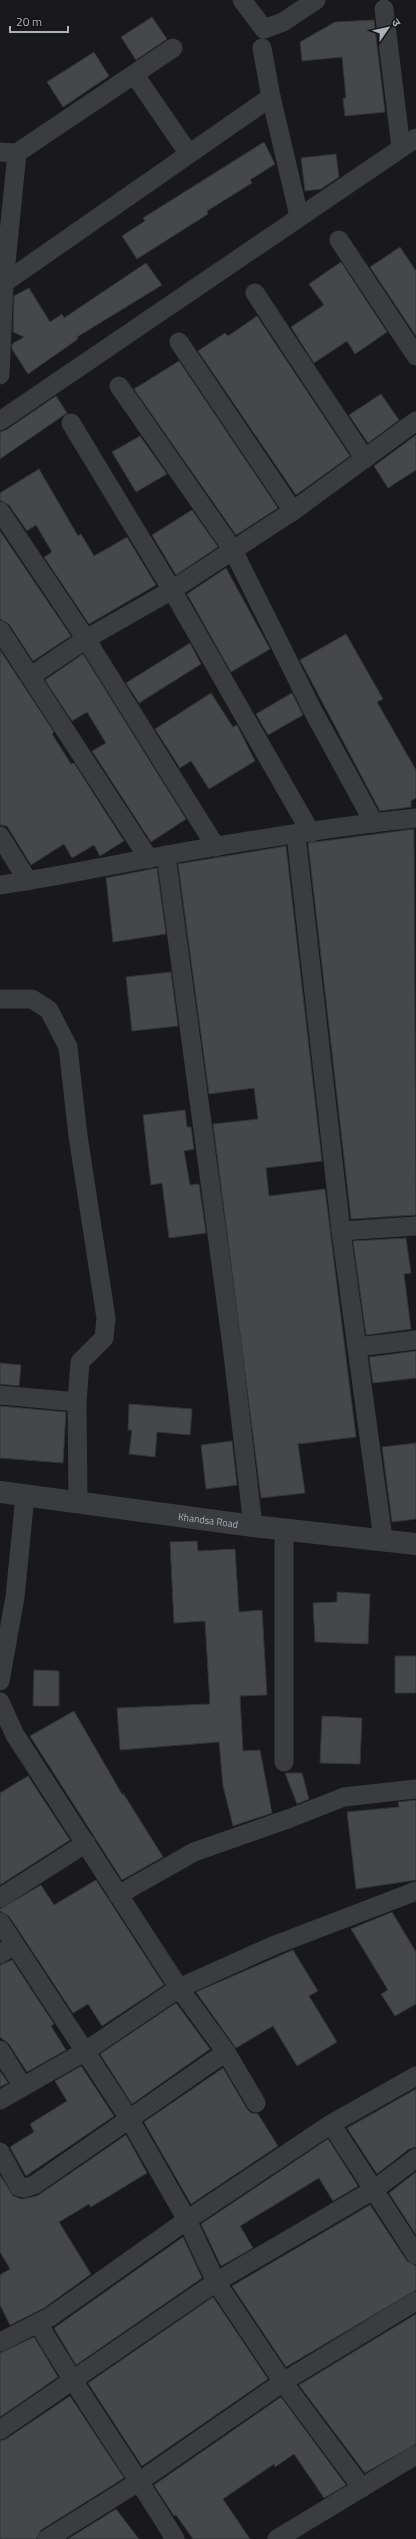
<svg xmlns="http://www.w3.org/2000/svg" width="416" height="2539" viewBox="0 0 416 2539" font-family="'Titillium Web','Noto Sans Devanagari',sans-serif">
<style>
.building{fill:#46474b;stroke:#333437}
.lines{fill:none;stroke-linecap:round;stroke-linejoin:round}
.minor{stroke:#3a3c40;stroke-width:19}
.tertiary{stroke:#3a3c40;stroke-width:22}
.labels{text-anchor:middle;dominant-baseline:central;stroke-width:3;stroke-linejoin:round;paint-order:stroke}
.street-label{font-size:10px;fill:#acb1ba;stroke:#141416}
</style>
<rect width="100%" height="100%" fill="#19191b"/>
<!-- building -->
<g class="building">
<polygon points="152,17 167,39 136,60 121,37"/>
<polygon points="374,20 385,112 345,116 343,98 346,98 342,57 302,61 300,42 335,22"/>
<polygon points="94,52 109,76 63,107 47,82"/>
<polygon points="264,142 275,164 250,180 252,183 207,211 208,214 137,259 122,236 145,221 143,218"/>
<polygon points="336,154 339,177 321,189 305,191 301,158"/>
<polygon points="400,247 416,271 416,336 370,267"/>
<polygon points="341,262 387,332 355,354 347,341 314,363 291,327 324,305 309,284"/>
<polygon points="146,263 162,285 77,337 78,339 28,374 12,349 12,344 24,337 13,332 14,296 29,288 50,322 62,314 64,318"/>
<polygon points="257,316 350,456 296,495 198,351 225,333 228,336"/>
<polygon points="179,361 278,508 236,535 134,389"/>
<polygon points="381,394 399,420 368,443 349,415"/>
<polygon points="56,396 67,413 0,459 0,432 6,430"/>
<polygon points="416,435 416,470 388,488 374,466"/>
<polygon points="140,436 167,474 136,492 112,452"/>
<polygon points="39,469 78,536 81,534 94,556 127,537 156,585 89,624 44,557 52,552 36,525 27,531 9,505 0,500 0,493"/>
<polygon points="192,510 218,547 176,575 152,535"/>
<polygon points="0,531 71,636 33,661 9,624 0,619"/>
<polygon points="226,568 270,649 231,672 187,594"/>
<polygon points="346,634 383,699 377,702 416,770 416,798 411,801 411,807 380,811 300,660"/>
<polygon points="190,643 201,664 139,703 126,683"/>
<polygon points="0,650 54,732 52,734 71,764 74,763 124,841 100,856 94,845 72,858 64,844 31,865 7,826 0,825"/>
<polygon points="83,654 186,819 151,842 92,751 106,743 87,712 72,721 45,680"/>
<polygon points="211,693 233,727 237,725 255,761 209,789 191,761 180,768 155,729"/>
<polygon points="292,693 303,715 268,735 256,714"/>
<polygon points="414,829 416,1215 351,1219 308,843"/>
<polygon points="286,846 322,1161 266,1168 269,1196 325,1189 356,1437 298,1444 305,1493 261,1498 213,1124 258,1119 254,1088 209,1094 178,864"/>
<polygon points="157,868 166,934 113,942 106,878"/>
<polygon points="171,972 178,1026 132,1031 126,977"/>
<polygon points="185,1110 187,1127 191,1127 194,1149 184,1151 190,1185 199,1184 206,1233 169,1238 162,1183 151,1185 143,1115"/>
<polygon points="406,1238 411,1273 404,1274 411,1329 366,1335 353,1241"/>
<polygon points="416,1351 416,1378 373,1383 369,1357"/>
<polygon points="0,1363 21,1365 19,1386 0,1384"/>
<polygon points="129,1404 192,1409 190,1435 157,1432 155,1457 129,1454 132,1430 128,1430"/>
<polygon points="0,1406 66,1412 63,1463 0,1458"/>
<polygon points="232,1441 237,1485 206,1489 201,1445"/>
<polygon points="416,1443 416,1519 392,1522 382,1447"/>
<polygon points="197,1541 198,1551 235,1549 239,1612 262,1610 267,1695 240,1696 243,1751 260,1750 272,1813 233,1826 223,1786 219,1742 120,1750 117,1708 210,1704 205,1621 174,1623 170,1542"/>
<polygon points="337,1592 370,1594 368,1644 315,1642 313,1603 337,1602"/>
<rect x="395" y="1656" width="21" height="37"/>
<polygon points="34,1670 59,1671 59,1706 33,1706"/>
<polygon points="74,1711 123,1796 123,1793 163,1857 122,1880 30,1736"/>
<polygon points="322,1716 362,1718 360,1764 320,1763"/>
<polygon points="285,1773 302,1773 309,1799 297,1804"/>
<polygon points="28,1776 70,1840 0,1885 0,1793"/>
<polygon points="416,1800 416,1880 356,1889 347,1812 399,1807 398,1802"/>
<polygon points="96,1880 164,1985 102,2026 88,2004 73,2013 9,1916 0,1911 0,1909 41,1885 54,1905"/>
<polygon points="392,1912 416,1952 416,2004 395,2016 381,1994 388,1990 351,1929"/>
<polygon points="293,1950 318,1991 309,1996 337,2042 297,2066 273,2026 236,2048 196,1992"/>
<polygon points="12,1960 54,2024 51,2026 66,2050 27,2072 9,2044 0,2037 0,1965"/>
<polygon points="176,2003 210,2049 132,2104 100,2054"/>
<polygon points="81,2066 114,2116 26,2176 10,2147 34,2132 30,2124 67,2101 55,2081"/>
<polygon points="223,2068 247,2109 251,2113 258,2114 278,2146 191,2204 144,2122"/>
<polygon points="0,2071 8,2083 0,2087"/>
<polygon points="416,2089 416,2147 409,2149 377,2174 347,2128"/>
<polygon points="126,2135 147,2173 91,2207 89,2204 59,2222 91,2274 44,2308 10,2325 0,2305 0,2275 10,2269 0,2252 0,2175 13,2196 22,2199 37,2196"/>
<polygon points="328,2139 358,2186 333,2201 319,2178 240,2226 253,2248 221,2266 201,2224"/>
<polygon points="416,2172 416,2235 389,2193"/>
<polygon points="370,2205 407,2261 416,2266 416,2290 286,2367 232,2286"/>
<polygon points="183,2237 202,2278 76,2365 54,2328"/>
<polygon points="213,2297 268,2379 142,2466 88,2383"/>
<polygon points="416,2314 416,2444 365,2473 299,2385"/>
<polygon points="34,2337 58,2377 0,2417 0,2353"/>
<polygon points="70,2396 124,2478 41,2530 36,2539 0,2539 0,2441 6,2439"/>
<polygon points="281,2397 346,2485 324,2498 294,2454 275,2467 274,2464 223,2499 250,2539 193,2539 176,2515 174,2516 154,2485"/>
<polygon points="116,2509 139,2539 68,2539"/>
</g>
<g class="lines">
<!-- minor -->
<g class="minor">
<polyline points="242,0 264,29 283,22 316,0"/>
<polyline points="384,9 401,148"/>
<polyline points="262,48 271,97 299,216"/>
<polyline points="134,74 189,154"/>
<polyline points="0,152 17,153 173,48"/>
<polyline points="339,240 416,356"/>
<polyline points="4,283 271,97"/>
<polyline points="255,293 365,459"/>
<polyline points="179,342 293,511"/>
<polyline points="0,375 4,283 17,153"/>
<polyline points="119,386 233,550 313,711 374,823"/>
<polyline points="0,421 416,138"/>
<polyline points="71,423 172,590 311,833"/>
<polyline points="0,511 86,639 216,847"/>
<polyline points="0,630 149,859"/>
<polyline points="31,676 86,639 172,590 293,511 416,421"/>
<polyline points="296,835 341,1231 383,1539"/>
<polyline points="0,836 28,881"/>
<polyline points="166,855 232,1346 253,1526"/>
<path d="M 0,885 C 56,877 111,865 167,855 C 249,840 333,827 416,818"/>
<polyline points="0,999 32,999 49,1010 68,1047 78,1136 106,1318 104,1338 80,1362 77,1402 78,1501"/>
<polyline points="341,1231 416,1226"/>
<polyline points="357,1347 416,1340"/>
<polyline points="0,1395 77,1402"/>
<polyline points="0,1681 15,1597 25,1496"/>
<polyline points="0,1702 15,1735 179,1988 226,2052 256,2103"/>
<polyline points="284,1762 284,1529"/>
<polyline points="118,1895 194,1852 288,1819 344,1797 416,1789"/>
<polyline points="0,1898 86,1843"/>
<polyline points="0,1922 130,2120 187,2220 216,2282 283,2382 362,2488"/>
<polyline points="0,1954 14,1945"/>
<polyline points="0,2050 23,2087"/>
<polyline points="0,2100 84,2052 179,1988 275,1945 416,1891"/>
<polyline points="331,2124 416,2255"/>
<polyline points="0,2152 19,2187 24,2188 34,2185 226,2052"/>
<path d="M 38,2323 C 81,2397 131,2466 175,2539"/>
<polyline points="0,2342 50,2317 187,2220 331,2124 416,2076"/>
<polyline points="0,2430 216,2282 375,2189 416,2158"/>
<polyline points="47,2539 140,2481 283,2382 416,2301"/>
<polyline points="277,2539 416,2455"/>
</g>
<!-- tertiary -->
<path class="tertiary" id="s1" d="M 0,1492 L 253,1526 L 416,1544"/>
</g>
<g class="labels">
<!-- street labels -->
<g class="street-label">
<text stroke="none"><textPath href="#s1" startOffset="210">Khandsa Road</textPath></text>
</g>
</g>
<!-- north arrow -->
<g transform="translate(388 28) rotate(56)" stroke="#141416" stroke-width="3" paint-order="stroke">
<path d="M0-3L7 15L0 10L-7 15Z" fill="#acb1ba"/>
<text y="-6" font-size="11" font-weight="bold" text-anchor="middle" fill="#acb1ba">उ</text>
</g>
<!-- scale -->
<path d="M10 26v6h58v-6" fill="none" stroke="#acb1ba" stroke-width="2"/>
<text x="16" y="26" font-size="12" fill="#acb1ba" stroke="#141416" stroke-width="3" paint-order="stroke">20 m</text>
</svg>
